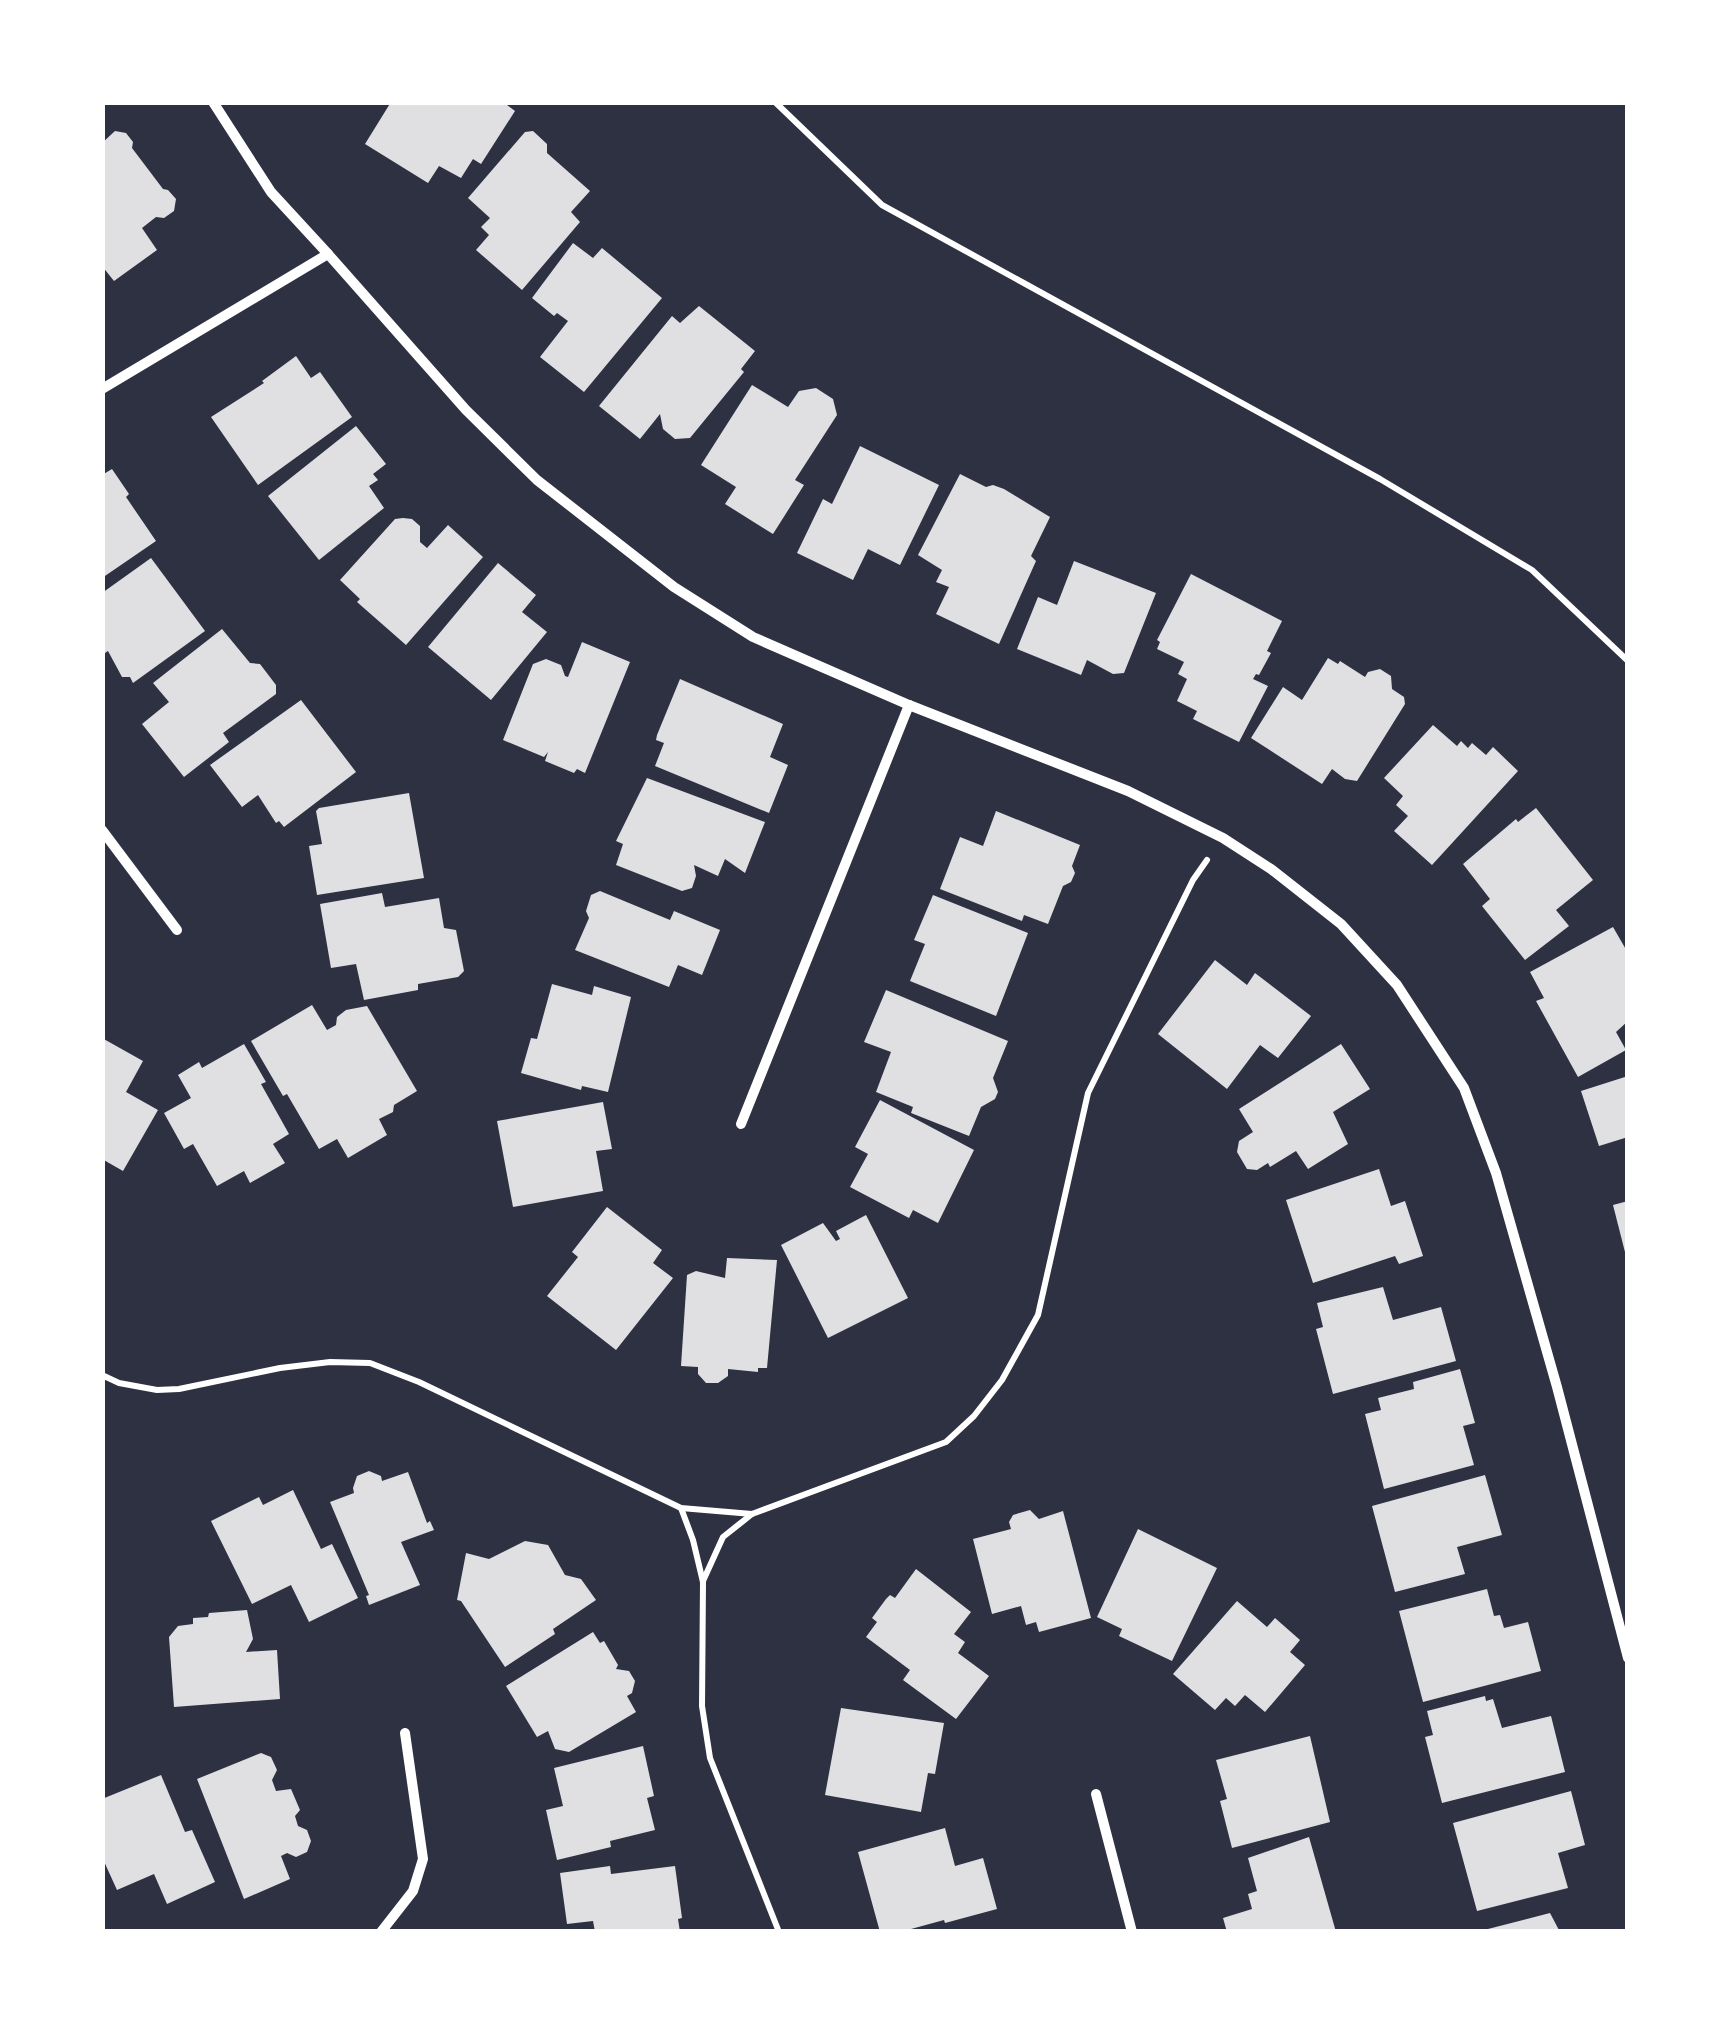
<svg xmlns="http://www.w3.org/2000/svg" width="1730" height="2034" viewBox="0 0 1730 2034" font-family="Manrope,sans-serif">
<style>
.building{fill:#e0e0e3}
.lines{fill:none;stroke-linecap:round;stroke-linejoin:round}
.path{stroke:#fff;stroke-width:6}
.minor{stroke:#fff;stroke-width:10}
</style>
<rect width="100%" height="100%" fill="#2d3142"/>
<!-- building -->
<g class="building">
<polygon points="391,102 503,102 515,111 481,164 473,159 461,178 439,166 428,183 365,144"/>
<polygon points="115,131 126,133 133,142 132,148 163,189 168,190 176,199 174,211 164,218 156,217 142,228 157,250 114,281 102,266 102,143"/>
<polygon points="533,131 547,144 547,153 590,191 571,212 580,222 522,290 476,250 489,235 481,227 490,218 468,198 525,132"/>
<polygon points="573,243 593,258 602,248 662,298 584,392 540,357 568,321 557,313 554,316 532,298"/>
<polygon points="699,306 755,351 741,369 744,372 690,438 675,439 663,429 660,414 640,439 599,406 672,316 680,323"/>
<polygon points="296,356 311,378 320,372 352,417 258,485 211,417 264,383 262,381"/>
<polygon points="752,385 788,407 799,391 816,388 833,399 837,415 795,480 804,485 773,534 725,504 736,487 701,465"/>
<polygon points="356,426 386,464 373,474 378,480 369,486 384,508 319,560 268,496"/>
<polygon points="860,446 939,485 900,565 868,549 853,580 797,553 823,499 832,504"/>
<polygon points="112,469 129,494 126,497 156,541 102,578 102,475"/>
<polygon points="960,474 986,487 993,485 1004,489 1050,517 1031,556 1036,561 999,644 936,614 949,587 936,582 942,570 918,555"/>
<polygon points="403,518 412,519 420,526 420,542 427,548 448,525 483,557 406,645 357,602 360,599 340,580 395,519"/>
<polygon points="151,558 205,631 133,683 130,677 122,677 108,651 102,655 102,593"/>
<polygon points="1074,561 1156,593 1124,673 1113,674 1087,660 1081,675 1017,649 1038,597 1057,605"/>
<polygon points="498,563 536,595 522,612 547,632 491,700 428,647"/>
<polygon points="1191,574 1282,621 1267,651 1271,653 1259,675 1256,674 1253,679 1268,686 1239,742 1193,719 1197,711 1177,701 1187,679 1178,674 1184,662 1157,649 1160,642 1157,640"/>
<polygon points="222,629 250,663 260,664 276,685 276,694 223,733 229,742 184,777 142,724 169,702 153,683"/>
<polygon points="582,642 630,662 585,773 577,769 574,773 545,761 548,752 544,757 503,740 533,664 546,659 561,665 565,676 568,677"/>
<polygon points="1328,658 1338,664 1340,661 1365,677 1368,672 1380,669 1391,676 1392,689 1404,697 1405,704 1357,781 1345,779 1332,769 1322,784 1251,738 1283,687 1302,700"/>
<polygon points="680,679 783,724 770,757 788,765 769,813 655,766 664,743 656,740 657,735"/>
<polygon points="301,700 356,772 284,827 279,821 276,823 258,795 242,807 210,765"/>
<polygon points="1433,725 1457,746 1461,741 1468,748 1472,743 1486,755 1493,747 1518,771 1432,865 1394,831 1408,816 1396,805 1403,796 1384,778"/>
<polygon points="647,778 765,822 745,873 725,859 718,876 694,865 696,876 692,888 682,891 616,865 623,844 616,841"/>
<polygon points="409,793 424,878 317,895 309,846 322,844 316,811 319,808"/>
<polygon points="1536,808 1593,880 1556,910 1569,926 1525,960 1482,906 1490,899 1463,864 1516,819 1518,822"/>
<polygon points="996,811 1080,845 1072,866 1075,873 1071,882 1063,886 1048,924 1024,915 1022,921 940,889 960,837 983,846"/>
<polygon points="600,891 670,920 674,911 720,930 702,975 678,965 669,987 575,950 589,918 586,911 591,895"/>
<polygon points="382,893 385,907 439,898 444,928 456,930 464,971 458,977 418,984 418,990 364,1000 356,964 331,968 320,904"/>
<polygon points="933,895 1028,933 996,1016 910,981 925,944 914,940"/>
<polygon points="1613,927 1628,953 1628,1021 1616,1032 1626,1050 1578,1077 1536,1001 1544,998 1530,972"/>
<polygon points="1215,960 1247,985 1255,973 1311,1016 1278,1058 1260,1045 1227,1089 1158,1034"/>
<polygon points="552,984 592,995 594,986 631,997 608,1092 582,1086 581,1090 521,1073 531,1038 537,1039"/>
<polygon points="886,990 1008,1041 993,1078 998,1092 995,1099 981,1107 969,1136 911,1113 913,1107 876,1092 891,1052 864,1042"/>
<polygon points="312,1005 327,1030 336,1025 337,1017 346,1010 367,1006 417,1091 394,1105 393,1112 379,1119 387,1135 348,1158 337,1139 319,1149 287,1094 283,1096 251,1041"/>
<polygon points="102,1038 143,1061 126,1092 158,1110 123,1171 102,1159"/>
<polygon points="244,1044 266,1082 261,1084 289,1134 273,1144 285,1163 250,1183 244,1171 217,1186 193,1144 184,1149 164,1113 191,1098 178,1075 199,1062 202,1068"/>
<polygon points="1341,1044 1370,1089 1333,1112 1348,1144 1308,1169 1296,1151 1270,1167 1268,1163 1257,1170 1247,1169 1237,1152 1239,1141 1253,1132 1239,1109"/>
<polygon points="1628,1076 1628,1137 1599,1146 1581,1091"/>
<polygon points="880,1100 974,1150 938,1223 913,1210 909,1218 850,1187 868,1154 855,1147"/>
<polygon points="603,1102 612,1149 596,1151 603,1191 513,1207 497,1121"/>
<polygon points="1379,1169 1391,1206 1405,1201 1423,1256 1399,1264 1395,1256 1313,1283 1286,1200"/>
<polygon points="1628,1201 1628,1256 1626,1256 1613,1205"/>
<polygon points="607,1207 662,1250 653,1263 673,1278 616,1350 547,1296 578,1257 572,1252"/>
<polygon points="866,1215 908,1298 828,1338 781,1245 823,1223 836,1241 840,1239 836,1231"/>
<polygon points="727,1258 777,1260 767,1368 758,1368 758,1372 728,1369 728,1376 718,1383 706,1383 698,1374 698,1367 681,1366 687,1275 696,1271 725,1278"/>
<polygon points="1383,1287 1393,1320 1441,1307 1456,1361 1333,1394 1316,1329 1323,1327 1317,1303"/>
<polygon points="1460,1369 1475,1423 1463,1426 1474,1465 1384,1489 1365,1414 1381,1410 1378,1398 1414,1389 1413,1382"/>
<polygon points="369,1471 381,1476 382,1481 408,1472 427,1523 430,1521 434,1530 401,1542 420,1585 369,1605 366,1596 369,1595 330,1502 354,1493 353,1488 357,1476"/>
<polygon points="1485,1475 1502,1535 1457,1547 1465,1574 1395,1592 1372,1506"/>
<polygon points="293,1490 321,1549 332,1544 358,1598 309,1622 291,1585 252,1604 211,1521 259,1497 263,1505"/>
<polygon points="1030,1510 1039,1519 1063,1511 1091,1618 1039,1632 1036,1622 1026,1625 1021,1606 992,1614 973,1539 1011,1529 1009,1522 1013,1515"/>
<polygon points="1138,1529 1217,1568 1172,1661 1119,1636 1122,1629 1097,1617"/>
<polygon points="525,1541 548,1545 565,1575 581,1579 596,1600 553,1629 555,1634 505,1667 461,1601 457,1600 466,1553 489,1559"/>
<polygon points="916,1569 971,1612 954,1634 965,1642 958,1653 989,1676 956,1719 903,1680 910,1670 866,1637 877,1622 872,1618 886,1599 890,1595 895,1598"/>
<polygon points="1487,1589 1494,1616 1500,1615 1504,1628 1528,1622 1541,1671 1423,1702 1399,1611"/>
<polygon points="1237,1601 1267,1627 1275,1618 1300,1640 1290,1652 1305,1665 1265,1712 1245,1695 1235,1706 1226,1698 1215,1710 1173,1674"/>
<polygon points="247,1610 253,1639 246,1652 277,1650 280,1699 174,1707 169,1637 178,1626 193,1624 193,1618 208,1617 209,1613"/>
<polygon points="593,1632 600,1643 604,1641 618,1665 616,1669 629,1671 635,1681 632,1693 627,1696 636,1712 569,1752 555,1749 548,1731 537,1737 506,1686"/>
<polygon points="1485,1696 1486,1701 1493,1699 1502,1728 1551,1716 1565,1772 1442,1803 1425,1737 1433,1735 1427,1711"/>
<polygon points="841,1708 944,1723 935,1774 928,1773 921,1812 825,1795"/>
<polygon points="1310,1736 1330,1822 1232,1848 1220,1801 1227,1799 1216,1760"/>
<polygon points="643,1746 654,1796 647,1798 655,1830 610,1841 611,1847 557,1860 546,1810 563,1806 554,1768"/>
<polygon points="261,1753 271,1757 277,1770 272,1780 276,1791 291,1789 300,1810 295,1816 298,1826 307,1830 311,1841 307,1852 296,1857 287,1853 281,1856 290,1879 244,1899 197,1779"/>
<polygon points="161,1775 185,1832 192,1830 215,1882 167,1904 154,1874 117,1890 102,1857 102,1799"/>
<polygon points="1571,1791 1585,1845 1558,1853 1568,1888 1477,1911 1453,1823"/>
<polygon points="945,1828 955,1866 983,1858 997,1909 945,1923 944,1920 900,1932 880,1932 858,1852"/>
<polygon points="1309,1837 1336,1932 1227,1932 1223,1918 1252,1909 1248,1894 1257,1891 1248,1858"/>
<polygon points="610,1866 611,1874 675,1866 682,1918 678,1919 680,1932 595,1932 593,1921 567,1924 560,1873"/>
<polygon points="1550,1913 1560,1932 1484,1932 1484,1930"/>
</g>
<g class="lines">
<!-- path -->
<g class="path">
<polyline points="775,102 882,205 1380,479 1532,570 1628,661"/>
<polyline points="102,1375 119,1383 157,1390 179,1389 280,1368 330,1362 370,1363 419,1382 681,1508 752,1514 946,1442 974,1416 1002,1380 1038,1315 1088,1093 1193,880 1207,860"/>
<polyline points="681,1508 693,1540 703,1582 702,1706 710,1758 779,1932"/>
<polyline points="703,1581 723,1537 752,1514"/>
</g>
<!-- minor -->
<g class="minor">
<polyline points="213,102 271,192 328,254"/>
<polyline points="102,389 328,254 466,410 537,480 674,587 753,637 909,705 1128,791 1223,838 1271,869 1341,924 1397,985 1464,1088 1496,1173 1557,1387 1628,1658"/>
<polyline points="102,830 177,930"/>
<polyline points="741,1124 909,705"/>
<polyline points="1096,1794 1132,1932"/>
<polyline points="381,1932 413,1891 423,1859 405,1733"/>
</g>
</g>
<!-- border -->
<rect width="1730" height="2034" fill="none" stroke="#ffffff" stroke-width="210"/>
</svg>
